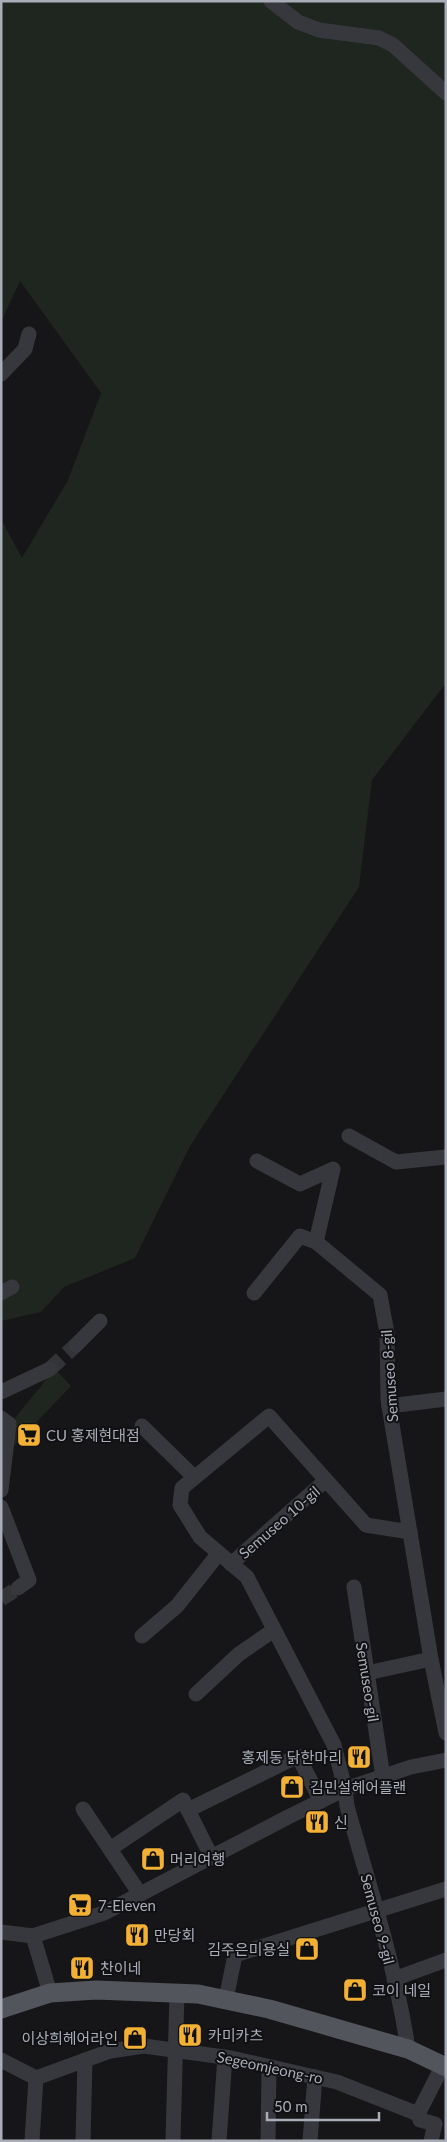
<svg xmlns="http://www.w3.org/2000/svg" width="447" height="2142" viewBox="0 0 447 2142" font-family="Lato,'Noto Sans KR',sans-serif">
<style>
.green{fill:#1e261f}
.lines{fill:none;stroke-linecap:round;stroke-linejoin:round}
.minor-tunnel{stroke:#333438;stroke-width:15;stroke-dasharray:15 8;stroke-linecap:butt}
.minor{stroke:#37383d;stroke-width:15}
.major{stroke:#53555c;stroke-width:19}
.labels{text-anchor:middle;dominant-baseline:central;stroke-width:4;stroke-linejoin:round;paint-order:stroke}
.street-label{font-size:15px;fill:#a8adb8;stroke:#111113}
.poi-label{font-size:15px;fill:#a8adb8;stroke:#111113;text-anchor:start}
</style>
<rect width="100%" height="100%" fill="#161618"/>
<!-- green -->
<g class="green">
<polygon points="1,1 446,1 446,683 372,780 359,887 190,1146 135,1258 64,1287 41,1312 1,1321 1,1303 11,1288 1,1293 1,519 22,558 68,480 101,393 20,281 1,322"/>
<polygon points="53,1367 71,1386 10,1450 9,1425 42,1385"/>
</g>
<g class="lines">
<!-- minor-tunnel -->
<g class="minor-tunnel">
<polyline points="50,1369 76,1345"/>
<polyline points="1,1599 18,1588"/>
</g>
<!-- minor -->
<g class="minor">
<polyline points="271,1 298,22 319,30 379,38 393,45 446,93"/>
<polyline points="1,374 25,349 29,334"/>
<polyline points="349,1136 396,1162 446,1157"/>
<polyline points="257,1161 300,1184 333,1169 316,1242"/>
<polyline points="1,1293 12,1287"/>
<polyline points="254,1293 300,1236 316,1242 380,1295 387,1333 388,1400 431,1659 446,1733"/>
<polyline points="76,1345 100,1321"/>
<polyline points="1,1392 50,1369"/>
<polyline points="389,1406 446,1399"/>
<polyline points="1,1418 9,1424 1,1490"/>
<polyline points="142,1426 194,1477"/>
<polyline points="1,1507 29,1580 18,1588"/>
<polyline points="231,1564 326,1480"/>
<polyline points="354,1587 383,1777"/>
<polyline points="142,1636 177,1606 219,1553"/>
<polyline points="367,1673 431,1659"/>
<polyline points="196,1694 239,1654 274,1630"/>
<polyline points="83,1809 140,1894"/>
<polyline points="188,1810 298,1756 321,1801"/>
<polyline points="110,1849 183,1800 211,1856"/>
<polyline points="1,1932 33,1936 104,1913 288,1817 345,1789 411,1767 446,1760"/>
<polyline points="33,1936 50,1993"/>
<polyline points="394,1979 446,1960"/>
<polyline points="226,1999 235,1955 446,1889"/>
<path d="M 408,2049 C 396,1967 369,1886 347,1806 L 345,1789 L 334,1745 L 247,1577 L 200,1537 L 180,1505 L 182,1488 L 269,1416 L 366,1525 L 410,1532"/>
<polyline points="1,2060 36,2078 110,2051 144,2046 231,2058 337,2082 418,2114 443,2065"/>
<polyline points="418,2114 420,2120 435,2124 431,2141"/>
<polyline points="32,2141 36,2078"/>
<polyline points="83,2141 85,2060"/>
<polyline points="173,2141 177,1992"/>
<polyline points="219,2141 225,2057"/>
<polyline points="268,2141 269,2067"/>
<polyline points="310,2141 315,2077"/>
</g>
<!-- major -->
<polyline class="major" points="1,2009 50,1993 96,1990 198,1994 269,2009 335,2028 408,2049 446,2067"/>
</g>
<!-- icons -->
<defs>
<symbol id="supermarket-square" viewBox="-11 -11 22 22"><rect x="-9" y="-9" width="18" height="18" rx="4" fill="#f2b134" stroke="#111113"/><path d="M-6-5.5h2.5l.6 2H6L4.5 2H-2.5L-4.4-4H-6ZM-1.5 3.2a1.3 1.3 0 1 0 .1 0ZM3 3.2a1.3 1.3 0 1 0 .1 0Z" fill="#111"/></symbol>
<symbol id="restaurant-square" viewBox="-11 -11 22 22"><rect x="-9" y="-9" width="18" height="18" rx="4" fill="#f2b134" stroke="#111113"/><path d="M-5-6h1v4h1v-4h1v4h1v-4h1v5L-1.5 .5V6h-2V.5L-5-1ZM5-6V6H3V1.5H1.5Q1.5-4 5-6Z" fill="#111"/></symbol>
<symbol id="shop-square" viewBox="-11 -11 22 22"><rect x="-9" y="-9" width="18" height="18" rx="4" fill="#f2b134" stroke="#111113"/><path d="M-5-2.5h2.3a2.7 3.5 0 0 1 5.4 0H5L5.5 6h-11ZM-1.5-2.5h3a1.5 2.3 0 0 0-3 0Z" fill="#111"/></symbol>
</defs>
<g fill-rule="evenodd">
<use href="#supermarket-square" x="15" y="1421" width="28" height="28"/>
<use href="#restaurant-square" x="345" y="1743" width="28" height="28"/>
<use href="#shop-square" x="278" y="1773" width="28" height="28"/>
<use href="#restaurant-square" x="303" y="1808" width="28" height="28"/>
<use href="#shop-square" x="139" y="1845" width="28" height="28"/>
<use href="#supermarket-square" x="66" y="1891" width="28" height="28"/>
<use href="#restaurant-square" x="123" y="1921" width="28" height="28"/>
<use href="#shop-square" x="293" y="1935" width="28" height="28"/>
<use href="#restaurant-square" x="68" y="1954" width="28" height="28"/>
<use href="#shop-square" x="341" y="1976" width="28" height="28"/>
<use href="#restaurant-square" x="176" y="2021" width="28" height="28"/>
<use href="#shop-square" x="121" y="2024" width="28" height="28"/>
</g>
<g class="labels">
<!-- street labels -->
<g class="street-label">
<text transform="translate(389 1376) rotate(-94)">Semuseo 8-gil</text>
<text transform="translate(279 1522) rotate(-41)">Semuseo 10-gil</text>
<text transform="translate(368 1682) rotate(81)">Semuseo-gil</text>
<text transform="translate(378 1919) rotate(75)">Semuseo 9-gil</text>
<text transform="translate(270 2067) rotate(12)">Segeomjeong-ro</text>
</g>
<!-- poi labels -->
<g class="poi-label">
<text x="46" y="1435">CU 홍제현대점</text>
<text x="342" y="1757" text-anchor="end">홍제동 닭한마리</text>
<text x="310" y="1787">김민설헤어플랜</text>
<text x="334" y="1822">신</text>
<text x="170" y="1859">머리여행</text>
<text x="98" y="1905">7-Eleven</text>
<text x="154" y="1935">만당회</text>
<text x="290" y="1949" text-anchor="end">김주은미용실</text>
<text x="100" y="1968">찬이네</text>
<text x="372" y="1990">코이 네일</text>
<text x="208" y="2035">카미카츠</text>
<text x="118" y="2038" text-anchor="end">이상희헤어라인</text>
</g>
</g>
<!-- border -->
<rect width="447" height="2142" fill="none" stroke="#a8adb8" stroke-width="5"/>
<!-- scale -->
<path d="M267 2112v8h112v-8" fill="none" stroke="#a8adb8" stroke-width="2.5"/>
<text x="274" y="2112" font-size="15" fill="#a8adb8" stroke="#111113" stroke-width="4" paint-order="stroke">50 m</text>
</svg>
